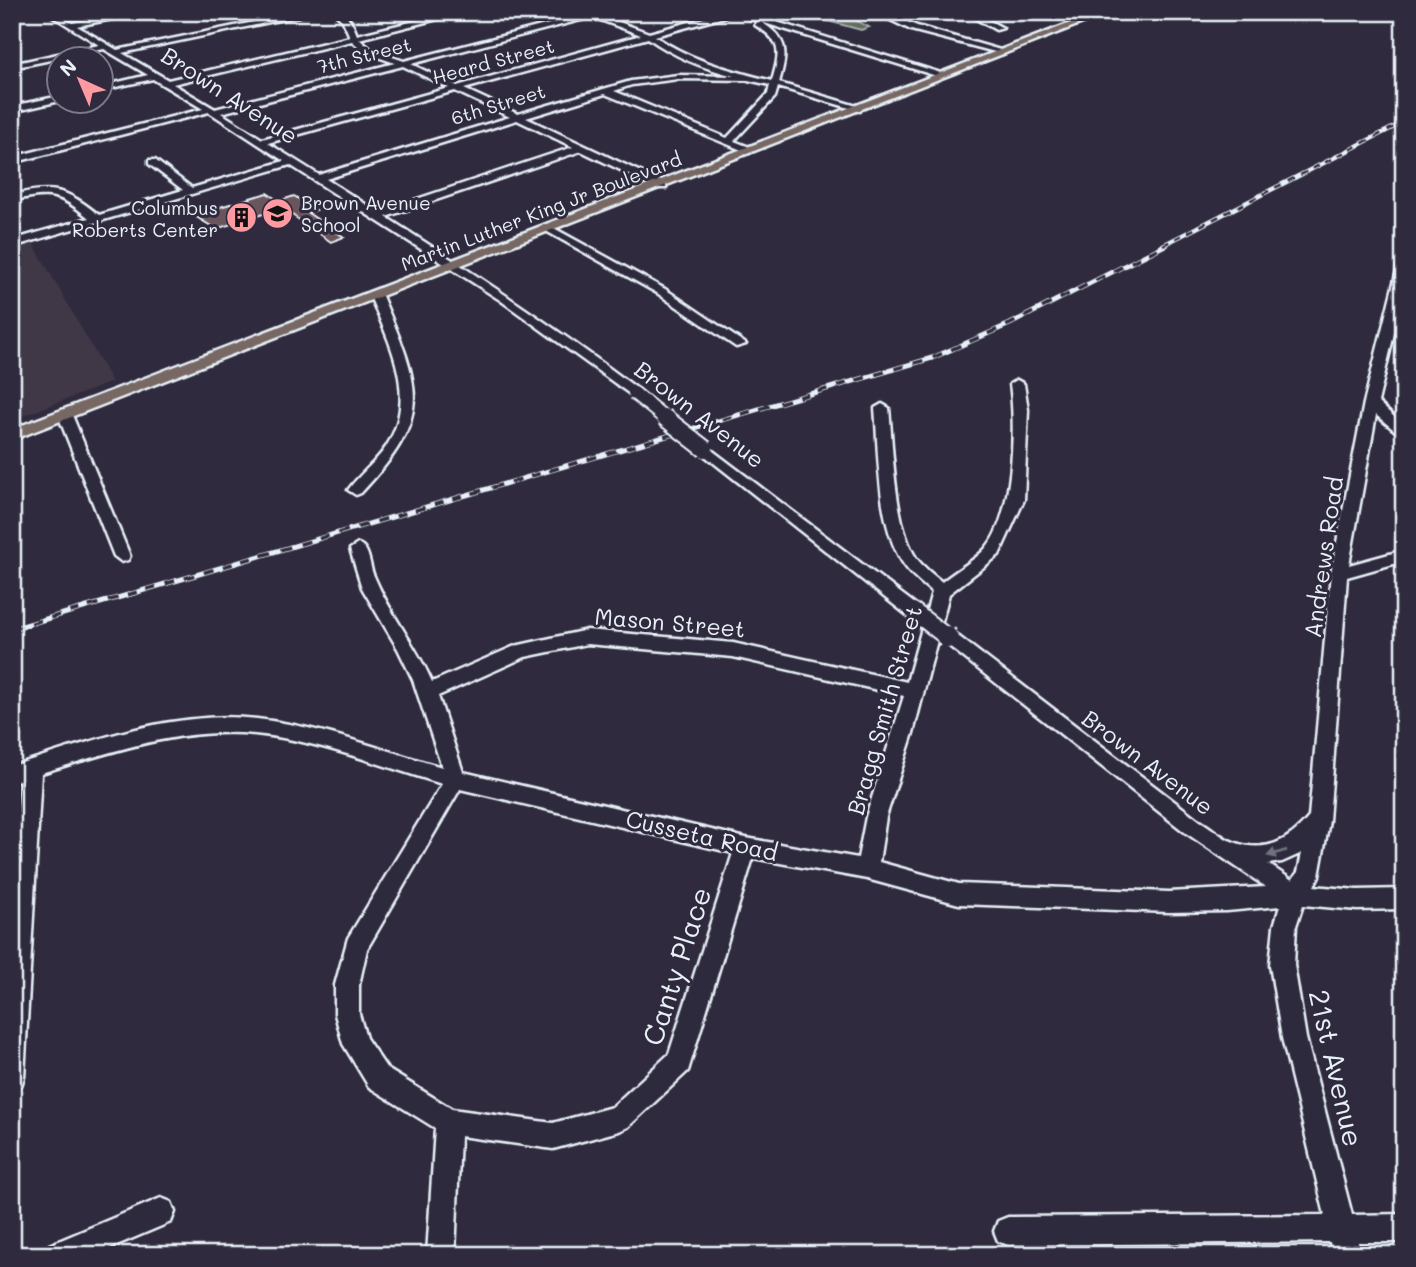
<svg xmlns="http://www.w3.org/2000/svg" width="1416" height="1267" viewBox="0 0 1416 1267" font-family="Mali,sans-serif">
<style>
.built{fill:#413746}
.green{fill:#626c61;stroke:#a5aeac;stroke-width:2}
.building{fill:#6b545b;stroke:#e8f1f8;stroke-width:2}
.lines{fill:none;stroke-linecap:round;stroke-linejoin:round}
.minor-casing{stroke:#e8f1f8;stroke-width:5}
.major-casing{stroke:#e8f1f8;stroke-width:5}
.minor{fill:#2f2a3d;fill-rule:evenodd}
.major{fill:#776864;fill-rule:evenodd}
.rail-far1-casing{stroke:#e8f1f8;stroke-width:4.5}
.rail-casing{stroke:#e8f1f8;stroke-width:5}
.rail-far1{stroke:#2f2a3d;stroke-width:2.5;stroke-dasharray:7;stroke-linecap:butt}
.rail{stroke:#2f2a3d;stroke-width:3.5;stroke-dasharray:10;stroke-linecap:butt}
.minor-bridge-far2-casing{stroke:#e8f1f8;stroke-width:16;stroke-linecap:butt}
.minor-bridge-far1-casing{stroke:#e8f1f8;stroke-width:20;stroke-linecap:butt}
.minor-bridge-casing{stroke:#e8f1f8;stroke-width:25;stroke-linecap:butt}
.minor-bridge-far2{stroke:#2f2a3d;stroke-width:12}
.minor-bridge-far1{stroke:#2f2a3d;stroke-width:16}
.minor-bridge{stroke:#2f2a3d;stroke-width:20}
.oneway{fill:#70707e}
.labels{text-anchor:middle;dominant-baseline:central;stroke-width:6;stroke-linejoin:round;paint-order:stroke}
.far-street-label{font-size:19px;fill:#e8f1f8;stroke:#2f2a3d}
.far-poi-label{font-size:19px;fill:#e8f1f8;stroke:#2f2a3d;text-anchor:start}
.street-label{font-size:23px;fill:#e8f1f8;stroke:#2f2a3d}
.near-street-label{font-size:28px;fill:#e8f1f8;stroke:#2f2a3d}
</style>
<rect width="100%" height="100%" fill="#2f2a3d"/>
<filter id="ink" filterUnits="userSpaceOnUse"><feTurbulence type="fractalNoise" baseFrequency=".0143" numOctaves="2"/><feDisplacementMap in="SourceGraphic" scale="14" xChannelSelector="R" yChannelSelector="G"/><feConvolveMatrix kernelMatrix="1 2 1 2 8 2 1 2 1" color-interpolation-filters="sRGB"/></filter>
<g filter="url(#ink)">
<!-- built -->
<polygon class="built" points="33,243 112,382 12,420 12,249"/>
<!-- green -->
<polygon class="green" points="795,12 839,12 869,27 861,30"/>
<!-- building -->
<polygon class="building" points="267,193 279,201 294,196 316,210 308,213 344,237 331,242 282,208 216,229 193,215"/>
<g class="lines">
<defs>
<g id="minor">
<path d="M 46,12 L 54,12 L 72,23 L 131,12 L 148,12 L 77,26 L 117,50 L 303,12 L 318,12 L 122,53 L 168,80 L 350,37 L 343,21 L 333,12 C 348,12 352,22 357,35 L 452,12 L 465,12 L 359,39 L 372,50 L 404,61 L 596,12 L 608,12 L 600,15 L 649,33 L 726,12 L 744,12 L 947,75 L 940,77 L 761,22 C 790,40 787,53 779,83 L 860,107 L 860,111 L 778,87 L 775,97 L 734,141 L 752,148 L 754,150 L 749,153 L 605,94 L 526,118 L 666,184 L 666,188 L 658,188 L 581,151 L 386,217 C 472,272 557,328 639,390 L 641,393 L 634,397 L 500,300 L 290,165 L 12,247 L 12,240 L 89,218 C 59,193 50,192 12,201 L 12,195 C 54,185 66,189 99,215 L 183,190 L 149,164 L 149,160 L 155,160 L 192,188 L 284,161 L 209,112 L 12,163 L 12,157 L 203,109 L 153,79 L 102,90 L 102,86 L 148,75 L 104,49 L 12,68 L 12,64 L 99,45 ZM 735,14 L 758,21 L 755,25 C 783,42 780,52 772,81 C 730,70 691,61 655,36 ZM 592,17 L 641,35 L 457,86 L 411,64 ZM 648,38 C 675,57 702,68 734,76 L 678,75 L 631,81 L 518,114 L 464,89 ZM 352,41 L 366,53 L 395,63 L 215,109 L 173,84 ZM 403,66 L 449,88 L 262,139 L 221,113 ZM 678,79 L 748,80 L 770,85 L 768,94 L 727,138 L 614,91 L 632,85 ZM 455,91 L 510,117 L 319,175 L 268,143 ZM 517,120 L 573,147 L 378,212 L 326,179 Z"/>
<polygon points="874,12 884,12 917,26 1007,52 1003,54 911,30"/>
<polygon points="964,12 973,12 1003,28 996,30"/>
<polygon points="60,96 60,101 12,112 12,106"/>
<polygon points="550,226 665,289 746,344 736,347 657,293 546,231 546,227"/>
<path d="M 1404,263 L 1404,291 L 1378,402 L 1404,426 L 1404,438 L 1376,415 L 1349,565 L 1404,550 L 1404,561 L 1347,577 L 1329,821 L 1319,876 L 1314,886 L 1357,890 L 1404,889 L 1404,909 L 1357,910 L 1303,905 L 1296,926 L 1294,965 L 1306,1038 L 1352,1215 L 1404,1214 L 1404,1242 L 1358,1242 L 1360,1255 L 1332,1255 L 1330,1242 L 1008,1245 L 998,1241 L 994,1231 L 998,1221 L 1008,1217 L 1325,1215 L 1282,1038 L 1270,965 L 1274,926 L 1280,906 L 1227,911 L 1169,912 L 959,904 L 867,879 L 753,858 L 688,1071 L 628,1127 L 619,1131 L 553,1149 L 460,1136 L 455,1255 L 427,1255 L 435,1128 L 369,1087 L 343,1044 L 335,1014 L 335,985 L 348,938 L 442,784 C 382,766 316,740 255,734 C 180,727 111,752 41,773 L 24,1077 L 21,1086 L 12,1089 L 12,895 L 20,780 L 12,782 L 12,766 C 90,742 174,709 257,719 C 319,726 382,750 442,767 L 413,680 L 398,649 L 362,588 L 350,549 L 358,544 C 370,547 369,566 374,576 C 389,613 416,645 432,682 L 515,646 L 587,630 L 733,643 L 907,682 L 932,592 C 923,584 912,576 905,566 C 877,528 879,454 875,408 L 882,404 L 889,408 C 893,448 894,527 917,559 C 924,568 933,575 942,582 C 955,571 974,561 985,549 C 1014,517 1016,425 1010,384 L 1017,380 L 1024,384 L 1028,410 L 1024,500 L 999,555 L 949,594 L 913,733 L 886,817 L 879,862 L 959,884 L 1169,892 L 1266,887 L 1186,833 L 939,638 L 948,631 L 954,633 L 1200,821 C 1211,827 1222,838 1234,842 C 1264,854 1290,841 1309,817 L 1331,573 L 1364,403 L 1398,266 ZM 587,644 L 733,657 L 904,696 L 866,817 L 858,858 L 746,838 L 463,772 L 438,696 L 525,657 ZM 460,789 L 733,853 L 669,1054 L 612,1107 L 553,1123 L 452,1109 L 387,1069 L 366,1038 L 359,1014 L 359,985 L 367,949 ZM 1302,853 L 1298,872 L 1292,880 L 1268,864 L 1282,862 Z"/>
<path d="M 376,292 L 382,296 C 421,388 435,415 361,493 L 356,495 L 348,490 C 361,472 380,460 390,440 C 416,392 389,341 370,296 Z"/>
<polygon points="65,411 72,415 130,556 128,560 122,562 114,556 58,415"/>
<polygon points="705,445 919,607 922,611 919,615 907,615 700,452 700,446"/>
<polygon points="161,1198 171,1202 175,1212 171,1222 93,1255 45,1255 49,1245"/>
</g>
<polygon id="major" points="1099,12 1111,12 12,440 12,429"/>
</defs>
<!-- minor casing -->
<use href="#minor" class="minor-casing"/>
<!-- major casing -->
<use href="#major" class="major-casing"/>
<!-- minor -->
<use href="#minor" class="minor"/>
<!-- major -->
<use href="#major" class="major"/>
<defs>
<polyline id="rail-far1" points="1163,245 1404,122"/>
<polyline id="rail" points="12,629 932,358 1010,324 1167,244"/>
</defs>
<!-- rail-far1 casing -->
<use href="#rail-far1" class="rail-far1-casing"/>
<!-- rail casing -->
<use href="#rail" class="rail-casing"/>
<!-- rail-far1 -->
<use href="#rail-far1" class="rail-far1"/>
<!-- rail -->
<use href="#rail" class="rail"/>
<defs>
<polyline id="minor-bridge-far2" points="634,393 666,419"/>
<g id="minor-bridge-far1">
<polyline points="664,417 705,449"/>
<polyline points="913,611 948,638"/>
</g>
<polyline id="minor-bridge" points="946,636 948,638"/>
</defs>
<!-- minor-bridge-far2 casing -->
<use href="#minor-bridge-far2" class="minor-bridge-far2-casing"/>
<!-- minor-bridge-far1 casing -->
<use href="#minor-bridge-far1" class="minor-bridge-far1-casing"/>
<!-- minor-bridge casing -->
<use href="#minor-bridge" class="minor-bridge-casing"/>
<!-- minor-bridge-far2 -->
<use href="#minor-bridge-far2" class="minor-bridge-far2"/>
<!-- minor-bridge-far1 -->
<use href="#minor-bridge-far1" class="minor-bridge-far1"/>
<!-- minor-bridge -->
<use href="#minor-bridge" class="minor-bridge"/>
</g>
<!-- one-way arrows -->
<defs><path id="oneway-solid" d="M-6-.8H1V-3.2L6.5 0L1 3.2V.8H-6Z" transform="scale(1.75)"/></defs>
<use class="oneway" href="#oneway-solid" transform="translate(1277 853) rotate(164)"/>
</g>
<!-- icons -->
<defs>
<symbol id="school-disc" viewBox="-11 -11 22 22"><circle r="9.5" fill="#ff9aa2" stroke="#2f2a3d"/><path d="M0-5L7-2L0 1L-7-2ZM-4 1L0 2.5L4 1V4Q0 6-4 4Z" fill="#111"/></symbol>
<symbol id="building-disc" viewBox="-11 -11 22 22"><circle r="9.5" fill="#ff9aa2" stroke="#2f2a3d"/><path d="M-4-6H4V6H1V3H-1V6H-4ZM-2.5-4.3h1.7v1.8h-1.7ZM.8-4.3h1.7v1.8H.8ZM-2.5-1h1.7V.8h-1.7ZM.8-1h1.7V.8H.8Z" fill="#111"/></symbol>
</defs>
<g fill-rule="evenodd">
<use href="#school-disc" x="260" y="196" width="35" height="35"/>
<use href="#building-disc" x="224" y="200" width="35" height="35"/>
</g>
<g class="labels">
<!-- far-street labels -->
<g class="far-street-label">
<text transform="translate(364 55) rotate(-14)">7th Street</text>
<text transform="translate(493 61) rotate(-15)">Heard Street</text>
<text transform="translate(498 104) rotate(-17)">6th Street</text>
<text transform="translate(541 211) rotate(-21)">Martin Luther King Jr Boulevard</text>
</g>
<!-- far-poi labels -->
<g class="far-poi-label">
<text x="301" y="202">Brown Avenue<tspan x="301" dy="22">School</tspan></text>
<text x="218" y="207" text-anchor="end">Columbus<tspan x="218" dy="22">Roberts Center</tspan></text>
</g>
<!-- street labels -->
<g class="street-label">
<text transform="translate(230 95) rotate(33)">Brown Avenue</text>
<text transform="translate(700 414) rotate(38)">Brown Avenue</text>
<text transform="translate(1323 557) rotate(-82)">Andrews Road</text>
<text transform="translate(670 622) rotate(5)">Mason Street</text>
<text transform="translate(884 710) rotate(-74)">Bragg Smith Street</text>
<text transform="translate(1148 762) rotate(37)">Brown Avenue</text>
<text transform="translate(702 835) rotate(13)">Cusseta Road</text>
</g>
<!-- near-street labels -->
<g class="near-street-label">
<text transform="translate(676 966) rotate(-72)">Canty Place</text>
<text transform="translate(1337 1068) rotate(77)">21st Avenue</text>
</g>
</g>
<!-- margin -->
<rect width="1416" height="1267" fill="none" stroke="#2f2a3d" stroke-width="42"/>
<rect x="21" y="21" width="1374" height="1225" fill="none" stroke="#e8f1f8" stroke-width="2.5" filter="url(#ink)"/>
<!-- north arrow -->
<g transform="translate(80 80) rotate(316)"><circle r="33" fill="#2f2a3d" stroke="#797a88" stroke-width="2"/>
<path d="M0-5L12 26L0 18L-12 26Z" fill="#ff9aa2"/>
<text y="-10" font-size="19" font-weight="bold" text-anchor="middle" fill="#e8f1f8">N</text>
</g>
</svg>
